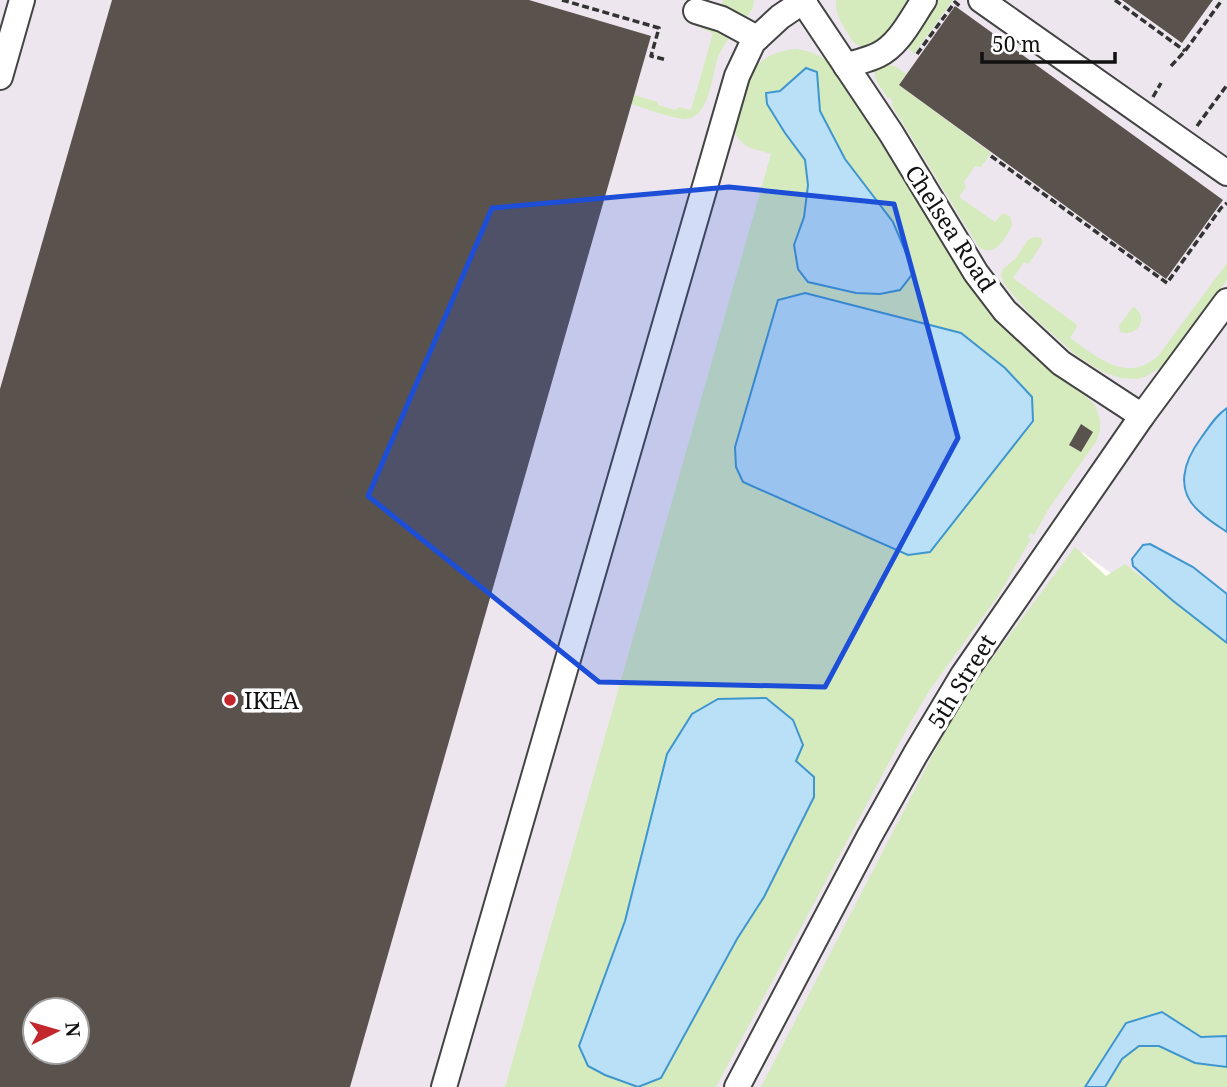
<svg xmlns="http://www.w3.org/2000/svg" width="1227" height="1087" viewBox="0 0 1227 1087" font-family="'Noto Serif',serif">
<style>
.industrial{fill:#eee6ef;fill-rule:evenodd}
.green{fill:#d5ebbd;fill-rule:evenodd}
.water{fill:#b9e0f7;stroke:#3f96cf;stroke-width:2}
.building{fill:#5a524d;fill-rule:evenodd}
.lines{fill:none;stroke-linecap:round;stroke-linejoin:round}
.minor-casing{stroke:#444;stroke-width:28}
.path{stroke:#333;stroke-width:3.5;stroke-dasharray:7 3.5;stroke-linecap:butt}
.minor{stroke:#fff;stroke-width:24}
.marked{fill:#1d4ed8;fill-opacity:0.2;stroke:#1d4ed8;stroke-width:5;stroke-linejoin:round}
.poi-dot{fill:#c4262e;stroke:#fff;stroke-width:2.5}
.labels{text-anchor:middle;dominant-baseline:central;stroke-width:7;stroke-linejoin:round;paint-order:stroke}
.street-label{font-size:23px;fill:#111;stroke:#fff}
.poi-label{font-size:23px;fill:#111;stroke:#fff;text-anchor:start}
</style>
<rect width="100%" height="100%" fill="#fffdf5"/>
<!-- industrial -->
<path class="industrial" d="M 0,0 L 1227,0 L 1227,658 L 1082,552 L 805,1087 L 0,1087 ZM 35,1010 L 77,1010 L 77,1052 L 35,1052 Z"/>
<!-- green -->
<g class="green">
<polygon points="723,0 754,0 753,8 745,19 730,7 721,5"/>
<path d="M 836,0 L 911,0 C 901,13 876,59 856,44 C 852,41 849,35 846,31 C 840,20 835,12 836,0 Z"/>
<polygon points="935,0 953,0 914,54 907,47 906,41"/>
<path d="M 700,25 L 715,26 L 729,38 C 725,44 721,50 718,57 C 712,75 709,121 684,119 C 667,117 648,109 631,104 L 634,95 L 658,102 L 658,105 L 675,110 L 679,107 L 691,110 L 713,33 L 702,29 Z"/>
<path d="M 796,49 C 813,51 825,57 836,69 L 971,286 C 994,315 1017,344 1046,368 C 1061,379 1077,389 1091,401 L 1095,405 L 1100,419 L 1100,431 L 1096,442 L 1049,508 L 1034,535 L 1030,533 L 1028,537 L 1031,539 L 998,596 L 931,688 L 910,723 L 716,1087 L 641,1087 L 661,1078 L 737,939 L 764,897 L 718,699 L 692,714 L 667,754 L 625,921 L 579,1046 L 605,1075 L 638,1087 L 505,1087 L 771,154 C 754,148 743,150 734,131 C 745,91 745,53 796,49 ZM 817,72 L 820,111 L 845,159 L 893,222 L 880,294 L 856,293 L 808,282 L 794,245 L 804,217 L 808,185 L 805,159 L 785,133 L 767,104 L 766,93 L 780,91 ZM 805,293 L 884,312 L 929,552 L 908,555 L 743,482 L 736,467 L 735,447 L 778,300 Z"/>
<path d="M 884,65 L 895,66 L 906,74 L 899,85 L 991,153 L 981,167 L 975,166 L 964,182 L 966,187 L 959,197 L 995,222 L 1003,213 L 1010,216 L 1012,224 L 1011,228 C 1003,241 994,259 978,246 L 891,104 L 893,102 L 890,97 L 888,99 C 882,89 874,80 874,69 Z"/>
<path d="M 1034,237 L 1041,238 L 1043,242 L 1030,262 L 1028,264 L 1024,262 L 1013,278 L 1076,324 L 1077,327 L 1070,338 C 1098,357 1126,384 1158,356 L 1227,263 L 1227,280 L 1165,365 L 1145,377 L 1137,379 L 1120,378 L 1103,372 L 1077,356 L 1029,313 L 1004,284 L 1001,275 L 1003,269 L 1015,259 L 1028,240 Z"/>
<path d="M 1134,307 C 1150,318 1137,338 1120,332 L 1119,326 L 1132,308 Z"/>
<polygon points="1075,547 1106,576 1125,564 1227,643 1227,1087 761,1087 942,737 974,683"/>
</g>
<!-- water -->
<g class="water">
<polygon points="806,68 817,72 820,111 845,159 893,222 914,272 900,290 880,294 856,293 808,282 798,269 794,245 804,217 808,185 805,160 785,133 767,104 766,93 780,91"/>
<polygon points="805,293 961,333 1005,368 1032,397 1033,421 930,552 908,555 743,482 736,467 735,447 778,300"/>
<path d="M 1227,408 L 1227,532 C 1218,526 1208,520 1200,512 C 1174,490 1184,461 1201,438 C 1209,427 1216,415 1227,408 Z"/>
<polygon points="1150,544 1193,567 1227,594 1227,643 1172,600 1133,566 1132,559 1143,545"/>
<polygon points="766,698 793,720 803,745 796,761 814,777 814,797 764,897 737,939 661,1078 638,1087 605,1075 588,1066 579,1046 625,921 667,754 692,714 718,699"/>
<polygon points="1162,1012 1201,1037 1227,1036 1227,1067 1195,1063 1159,1046 1139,1046 1122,1059 1105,1087 1085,1087 1126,1023"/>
</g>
<!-- building -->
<g class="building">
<path d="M 112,0 L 529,0 L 651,36 L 350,1087 L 0,1087 L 0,389 ZM 35,1010 L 77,1010 L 77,1052 L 35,1052 Z"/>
<polygon points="1122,0 1213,0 1182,43"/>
<polygon points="955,6 1223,200 1166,279 899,85"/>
<polygon points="1081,424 1093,432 1081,452 1069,445"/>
</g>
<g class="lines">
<defs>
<g id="minor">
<polyline points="802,0 891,133 976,273 1005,311 1061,363 1142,416"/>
<polyline points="981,0 1227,173"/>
<polyline points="696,11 722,19 757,38"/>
<path d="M 846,66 C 856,62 868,60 878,55 C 899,45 911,19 924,0"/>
<polyline points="0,77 22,0"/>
<polyline points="444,1087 737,76 753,42 780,17 805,0"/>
<polyline points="737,1087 869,837 915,755 963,675 1142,416 1227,301"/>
</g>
</defs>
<!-- minor casing -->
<use href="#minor" class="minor-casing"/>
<!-- path -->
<g class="path">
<polyline points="562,0 659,28 651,56 667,60"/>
<polyline points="1115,0 1185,51"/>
<polyline points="917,54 955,2 961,7"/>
<polyline points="1171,66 1185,51 1222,0"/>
<polyline points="1153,97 1161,83"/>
<polyline points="1197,126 1227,85"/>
<polyline points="991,156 1167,283 1221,208 1227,203"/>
</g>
<!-- minor -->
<use href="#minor" class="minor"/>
</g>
<!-- marked area -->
<path class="marked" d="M 729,187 L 894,204 L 958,438 L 825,687 L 599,682 L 368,496 L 492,208 Z"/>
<!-- markers -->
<circle class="poi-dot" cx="230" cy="700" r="7"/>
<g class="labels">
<!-- street labels -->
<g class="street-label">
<text transform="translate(951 228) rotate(57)">Chelsea Road</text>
<text transform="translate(961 681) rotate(-58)">5th Street</text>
</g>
<!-- poi labels -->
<g class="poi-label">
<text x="244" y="700">IKEA</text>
</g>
</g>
<!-- north arrow -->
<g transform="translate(56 1031) rotate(85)"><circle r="33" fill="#ffffff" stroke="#a0a0a0" stroke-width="2"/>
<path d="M0-5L12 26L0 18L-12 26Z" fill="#c4262e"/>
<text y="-10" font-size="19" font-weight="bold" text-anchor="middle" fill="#111111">N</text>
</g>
<!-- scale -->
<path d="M982 52v10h133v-10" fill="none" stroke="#111111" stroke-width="3.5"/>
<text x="992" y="52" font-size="21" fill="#111111" stroke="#ffffff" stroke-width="5" paint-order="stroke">50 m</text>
</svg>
